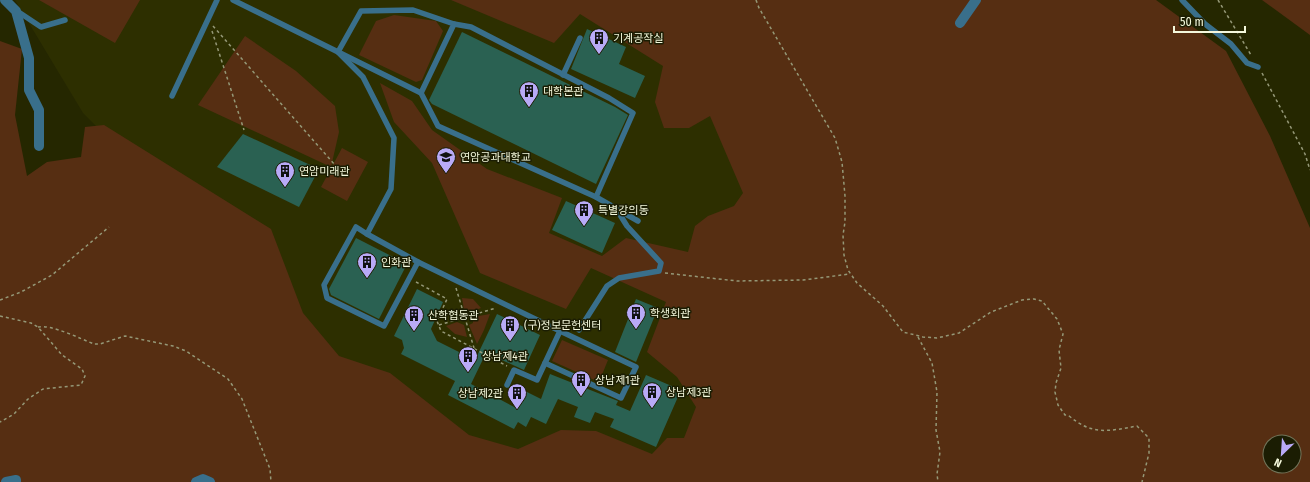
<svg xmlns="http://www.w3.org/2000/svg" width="1310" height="482" viewBox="0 0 1310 482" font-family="'Fira Sans Condensed','Noto Sans KR',sans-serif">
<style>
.built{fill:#2d2f00}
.green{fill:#562e12;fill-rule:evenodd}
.building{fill:#2a6152}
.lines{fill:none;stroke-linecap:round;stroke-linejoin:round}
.path{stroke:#959877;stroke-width:1.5;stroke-dasharray:3 3;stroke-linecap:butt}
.service{stroke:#396f8b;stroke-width:5.5}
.minor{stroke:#396f8b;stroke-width:10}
.labels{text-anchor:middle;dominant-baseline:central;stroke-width:3;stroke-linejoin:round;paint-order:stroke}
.poi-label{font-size:11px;fill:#f4f8dc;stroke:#1b1d03;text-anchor:start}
</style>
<rect width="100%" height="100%" fill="#252700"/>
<!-- built -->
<polygon class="built" points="15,0 539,0 679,42 779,234 707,465 481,464 314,344 83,113"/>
<!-- green -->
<g class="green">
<polygon points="39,0 140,0 115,43"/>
<path d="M 451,0 L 1156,0 L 1226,51 L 1270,136 L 1310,228 L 1310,482 L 0,482 L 0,41 L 22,49 L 15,115 L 27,176 L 47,162 L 81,157 L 85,127 L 104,125 L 271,229 L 303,313 L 339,356 L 390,373 L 469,435 L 518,449 L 561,430 L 596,431 L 652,454 L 667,438 L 684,438 L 696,407 L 677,377 L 647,352 L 666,302 L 591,268 L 566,309 L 480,273 L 432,163 L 394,122 L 380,83 L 412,101 L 432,130 L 487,169 L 562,198 L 549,233 L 602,256 L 626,238 L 688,252 L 695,226 L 708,216 L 734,206 L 743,193 L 710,116 L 689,128 L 664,128 L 655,102 L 663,66 L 580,14 L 554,43 ZM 1270,442 L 1294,442 L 1294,466 L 1270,466 Z"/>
<polygon points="1262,0 1310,0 1310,35"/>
<polygon points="394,15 436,21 443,31 422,80 416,82 359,55 376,21"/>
<polygon points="245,36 296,71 335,106 339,132 331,167 198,105"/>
<polygon points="342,148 368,162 347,201 321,187"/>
<polygon points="462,298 473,299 481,308 470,312 464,310"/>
<polygon points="490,314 484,330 477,344 469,325 473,323 473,317"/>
<polygon points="457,322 464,325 467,337 455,334 446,326"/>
<polygon points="562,340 608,360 599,382 552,361"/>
</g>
<!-- building -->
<g class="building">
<polygon points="587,29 626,47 619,64 645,76 635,98 571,69"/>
<polygon points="462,32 615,107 628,115 596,184 432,104 429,100"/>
<polygon points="243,134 319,169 299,207 217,167"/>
<polygon points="566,201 615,223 602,253 552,230"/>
<polygon points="356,238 407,264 379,319 331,295 329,289"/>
<polygon points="417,289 443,302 431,329 437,341 467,356 468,354 476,358 497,314 540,335 524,370 486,353 471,384 516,408 525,391 541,399 550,374 618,401 616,405 630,411 646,375 681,390 656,447 610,427 614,419 595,412 590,423 574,417 578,407 558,399 546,424 531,417 526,427 518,422 514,429 448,395 455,381 401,354 404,348 402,340 394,336"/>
<polygon points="636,299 658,308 636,362 615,352"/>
</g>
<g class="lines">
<!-- path -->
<g class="path">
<path d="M 756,0 L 759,8 L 835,138 L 842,162 L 845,196 L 845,222 L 843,235 L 844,255 L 848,270 L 857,283 L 883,306 L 903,332 L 923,337 L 937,338 L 959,333 L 991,312 L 1022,300 L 1034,299 L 1042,301 L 1057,319 L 1063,334 L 1059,350 L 1061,368 L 1056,383 L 1055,392 L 1058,405 L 1065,415 L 1068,415 C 1092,436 1109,431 1137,426 L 1149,438 L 1149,453 L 1142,482"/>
<polyline points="1218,0 1251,55"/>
<polyline points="213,26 334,164"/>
<polyline points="212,31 244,130"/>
<polyline points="1262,73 1305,154 1310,170"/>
<polyline points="665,273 737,281 803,280 850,274"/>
<polyline points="416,282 447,299 437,321 441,331 507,366"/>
<polyline points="456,288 474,348"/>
<polyline points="0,300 21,292 52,275 109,227"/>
<polyline points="0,316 31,323 38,327 62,355 82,369 85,376 81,385 43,389 28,399 14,414 0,422"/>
<polyline points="439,325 496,308"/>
<path d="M 38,327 C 51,324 81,339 94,344 L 100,344 L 125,336 L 173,346 L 186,351 L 228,379 L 242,399 L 270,469 L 271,482"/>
<polyline points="918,337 932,363 937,392 936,430 940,452 937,474 938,482"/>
</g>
<!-- service -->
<g class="service">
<polyline points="233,0 421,93 438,126 596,197 638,221"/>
<polyline points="1182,0 1205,24 1231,44 1247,63 1258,67"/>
<polyline points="17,11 41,27 65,20"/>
<polyline points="454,24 471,27 609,98 633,113 596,197"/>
<polyline points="563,75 580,38"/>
<polyline points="421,93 454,24 413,10 361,11 338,52 363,77 394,138 391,189 367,234 418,262 560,331 545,363 621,398 636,367 560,331"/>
<polyline points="172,96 217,0"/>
<polyline points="367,234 356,227 324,285 327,298 384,326 418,262"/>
<polyline points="579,330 607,286 619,278 659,271 661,263 627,226 617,210"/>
<polyline points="507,385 514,370 537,380 545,363"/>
</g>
<!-- minor -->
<g class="minor">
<polyline points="5,0 16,11 29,58 29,90 39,110 39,146"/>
<polyline points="960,23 976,0"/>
<polyline points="6,482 16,480 16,482"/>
<polyline points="196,482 203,479 210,482"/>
</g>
</g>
<!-- icons -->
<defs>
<symbol id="building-pin" viewBox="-11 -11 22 30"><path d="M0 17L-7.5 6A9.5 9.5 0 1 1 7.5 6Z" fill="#b9aaf7" stroke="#1b1d03"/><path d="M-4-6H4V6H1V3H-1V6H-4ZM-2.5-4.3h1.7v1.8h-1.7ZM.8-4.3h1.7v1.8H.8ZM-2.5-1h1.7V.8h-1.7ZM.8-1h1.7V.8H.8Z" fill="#111"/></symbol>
<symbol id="university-pin" viewBox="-11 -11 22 30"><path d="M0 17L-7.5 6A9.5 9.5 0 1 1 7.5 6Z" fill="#b9aaf7" stroke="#1b1d03"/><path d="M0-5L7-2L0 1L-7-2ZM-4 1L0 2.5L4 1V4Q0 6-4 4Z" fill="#111"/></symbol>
</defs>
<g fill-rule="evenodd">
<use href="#building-pin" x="588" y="27" width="22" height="30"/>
<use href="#building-pin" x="518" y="80" width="22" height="30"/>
<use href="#university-pin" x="435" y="146" width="22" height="30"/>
<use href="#building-pin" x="274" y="160" width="22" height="30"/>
<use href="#building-pin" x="573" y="199" width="22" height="30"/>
<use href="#building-pin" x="356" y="251" width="22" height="30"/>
<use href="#building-pin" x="625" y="302" width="22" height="30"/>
<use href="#building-pin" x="403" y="304" width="22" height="30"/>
<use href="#building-pin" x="499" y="314" width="22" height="30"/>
<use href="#building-pin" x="457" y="345" width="22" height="30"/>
<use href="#building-pin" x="570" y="369" width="22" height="30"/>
<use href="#building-pin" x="641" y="381" width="22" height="30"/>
<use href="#building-pin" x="506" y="382" width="22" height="30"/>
</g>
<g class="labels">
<!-- poi labels -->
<g class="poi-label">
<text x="613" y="38">기계공작실</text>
<text x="543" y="91">대학본관</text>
<text x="460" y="157">연암공과대학교</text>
<text x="299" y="171">연암미래관</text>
<text x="598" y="210">특별강의동</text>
<text x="381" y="262">인화관</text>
<text x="650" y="313">학생회관</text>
<text x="428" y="315">산학협동관</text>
<text x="524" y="325">(구)정보문헌센터</text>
<text x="482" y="356">상남제4관</text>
<text x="595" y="380">상남제1관</text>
<text x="666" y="392">상남제3관</text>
<text x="503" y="393" text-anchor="end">상남제2관</text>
</g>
</g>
<!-- north arrow -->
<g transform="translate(1282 454) rotate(205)"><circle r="19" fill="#1b1d03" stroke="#72755a"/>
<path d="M0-3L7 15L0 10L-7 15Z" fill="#b9aaf7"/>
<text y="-6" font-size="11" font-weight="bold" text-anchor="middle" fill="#f4f8dc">N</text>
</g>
<!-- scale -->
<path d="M1174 26v6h71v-6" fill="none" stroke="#f4f8dc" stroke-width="2"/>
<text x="1180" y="26" font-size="12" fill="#f4f8dc" stroke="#1b1d03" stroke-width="3" paint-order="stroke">50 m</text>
</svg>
